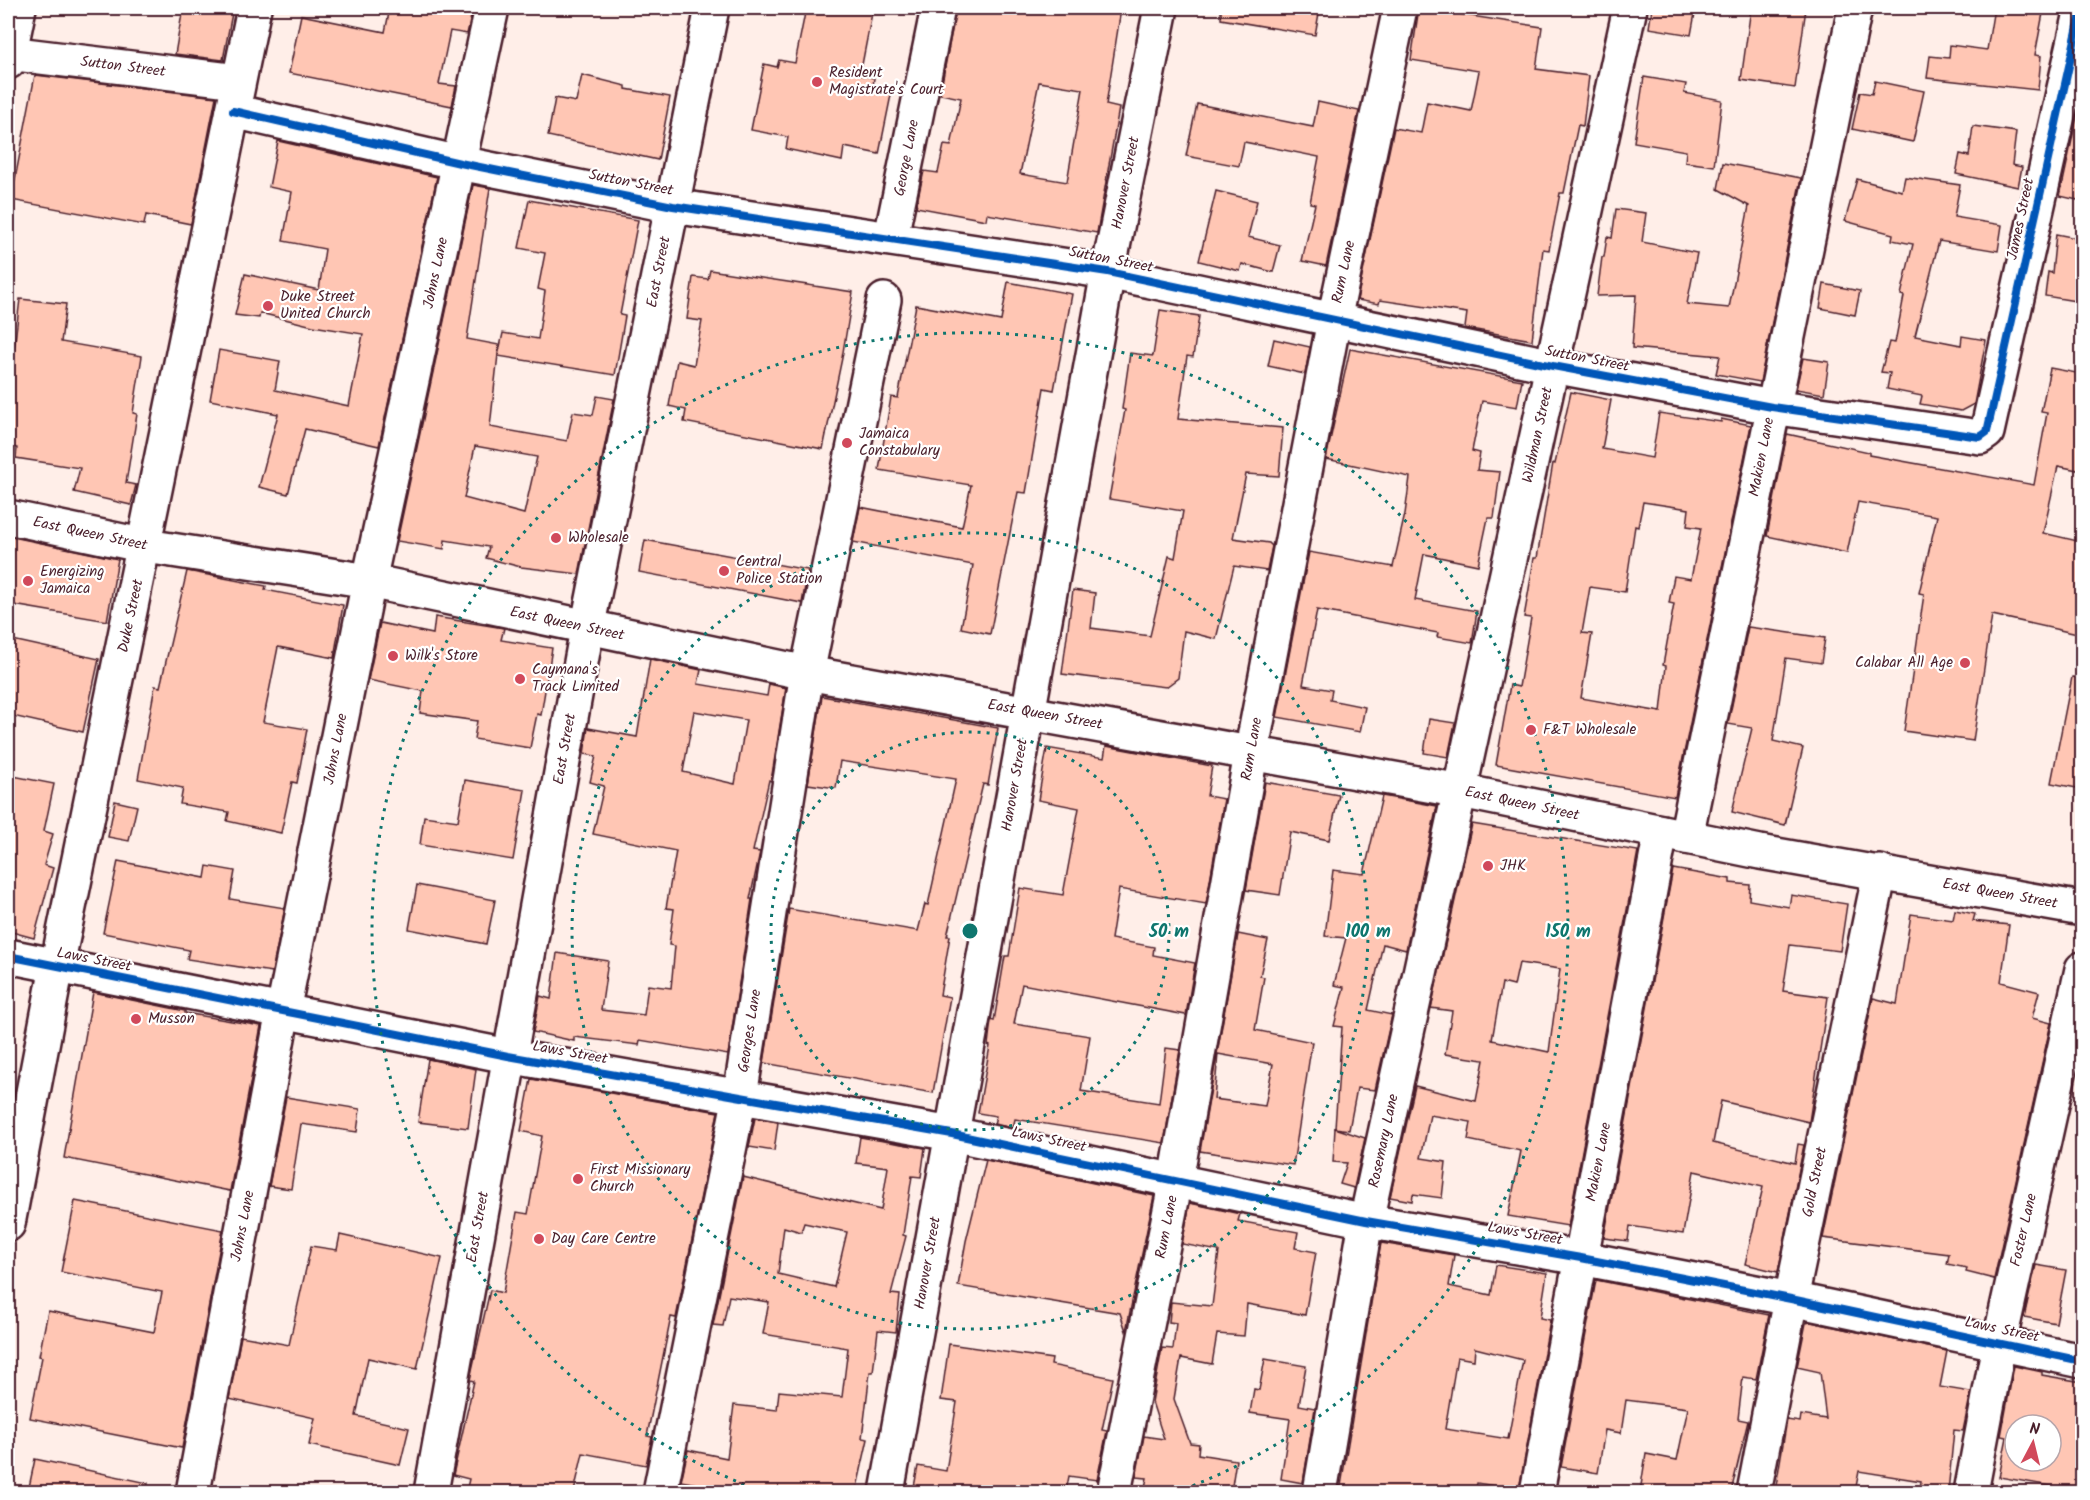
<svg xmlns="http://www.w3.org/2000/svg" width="2090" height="1500" viewBox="0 0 2090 1500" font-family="Kalam,sans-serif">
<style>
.building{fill:#ffc6b4;stroke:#4a1f2b;stroke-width:1.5;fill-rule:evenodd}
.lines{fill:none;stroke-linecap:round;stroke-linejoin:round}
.minor-casing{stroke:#4a1f2b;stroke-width:38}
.major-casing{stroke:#4a1f2b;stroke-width:38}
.minor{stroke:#fff;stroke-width:33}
.major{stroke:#fff;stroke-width:33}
.cycleway-casing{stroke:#fff;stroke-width:11}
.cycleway{stroke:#0057b8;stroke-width:8}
.ring{fill:none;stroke:#0f766e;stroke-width:3;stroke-dasharray:3 6}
.poi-dot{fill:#d1495b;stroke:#fff;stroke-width:2}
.labels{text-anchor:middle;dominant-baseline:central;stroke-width:4.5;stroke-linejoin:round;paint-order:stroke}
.street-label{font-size:15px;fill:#4a1f2b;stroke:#fff}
.poi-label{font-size:15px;fill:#4a1f2b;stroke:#fff;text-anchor:start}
.centre{fill:#0f766e;stroke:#fff;stroke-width:3}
.ring-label{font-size:18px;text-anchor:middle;font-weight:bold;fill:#0f766e;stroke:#fff;stroke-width:4.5;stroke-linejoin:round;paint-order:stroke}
</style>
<rect width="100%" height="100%" fill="#ffeee8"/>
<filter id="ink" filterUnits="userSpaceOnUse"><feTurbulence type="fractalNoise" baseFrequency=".0167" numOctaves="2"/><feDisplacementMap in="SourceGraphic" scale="12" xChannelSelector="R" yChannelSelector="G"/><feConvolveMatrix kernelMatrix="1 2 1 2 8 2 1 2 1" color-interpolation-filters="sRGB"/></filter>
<g filter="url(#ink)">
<!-- building -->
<g class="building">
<polygon points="183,8 233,8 223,60 175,54"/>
<polygon points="390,8 473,8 467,34 450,31 439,84 456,86 452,106 289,73 301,15 385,32"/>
<polygon points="806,8 873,8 860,75 874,78 873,86 892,90 879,154 844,147 842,161 786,149 788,137 751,130 764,64 777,67 779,60 795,63"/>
<path d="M 956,8 L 1121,9 L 1106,105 L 1119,108 L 1097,233 L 987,214 L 986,220 L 916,207 L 924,171 L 938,173 L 944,145 L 951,146 L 961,98 L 940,94 ZM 1039,82 L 1083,89 L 1067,182 L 1020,174 Z"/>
<polygon points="1221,8 1320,8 1315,35 1221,19"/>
<polygon points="1419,8 1542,27 1536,69 1589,76 1583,126 1578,125 1564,193 1560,193 1549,250 1543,249 1532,340 1465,328 1467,313 1380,300 1379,304 1357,300 1394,128 1421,133 1427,102 1471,111 1479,71 1411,60"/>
<polygon points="1652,8 1696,8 1691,35 1649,28"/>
<polygon points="1751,8 1806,8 1795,88 1741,80"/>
<polygon points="1994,8 2044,8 2035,55 2041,56 2038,90 1927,78 1930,56 1949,58 1950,45 1987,50"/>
<polygon points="35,75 216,97 191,224 146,215 144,225 11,200"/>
<polygon points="582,75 626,86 626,89 670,97 658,160 548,136 555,98 576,102"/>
<polygon points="1644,77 1686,84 1684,93 1722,100 1714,166 1685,162 1686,151 1634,142"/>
<polygon points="1875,81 1924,91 1913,142 1852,129 1860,92 1872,94"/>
<polygon points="1318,102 1359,111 1326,266 1302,261 1315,204 1310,203 1319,157 1244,142 1239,166 1186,156 1197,104 1313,127"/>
<polygon points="2079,107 2082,107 2082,201 2060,196"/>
<polygon points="1973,126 2016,132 2012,165 2022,167 2018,187 1956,174 1960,154 1969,156"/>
<polygon points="278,141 437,177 379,446 305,429 288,494 259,487 278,414 210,400 219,350 280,361 275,390 349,406 363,334 313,326 260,313 259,318 235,315 245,274 319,290 325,249 283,241 292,192 269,187"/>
<polygon points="1723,163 1801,178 1760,382 1716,374 1720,356 1632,348 1636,295 1597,296 1602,257 1604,257 1607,237 1612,238 1616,209 1646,213 1642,242 1697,253 1687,304 1729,308 1749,206 1718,189"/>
<polygon points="1905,177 1960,185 1954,217 2002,225 1998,251 1939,241 1915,336 1961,345 1962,336 1986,340 1974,404 1961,411 1920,404 1922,396 1887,389 1890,373 1881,372 1889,342 1895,343 1904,296 1901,295 1913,244 1892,240 1893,234 1845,221 1857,179 1902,191"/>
<path d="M 473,185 L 490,188 L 467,339 L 499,345 L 490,427 L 567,441 L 573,412 L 593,415 L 597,396 L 614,399 L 579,574 L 521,567 L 486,558 L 489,547 L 445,540 L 444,549 L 397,541 ZM 475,446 L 537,457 L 524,514 L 464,498 Z"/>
<polygon points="1216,191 1257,201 1248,237 1280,245 1273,272 1242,264 1240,271 1199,261"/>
<polygon points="529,200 638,220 620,315 625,316 615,375 498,356 503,333 538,339 545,291 538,289 545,253 519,248"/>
<polygon points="2056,234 2082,239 2082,302 2045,296 2048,272 2052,273"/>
<polygon points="710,270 853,292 842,358 823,449 684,422 686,410 669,406 677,361 694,365 702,321 687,319 693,277 708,279"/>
<polygon points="1008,282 1072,294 1054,390 1044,388 1026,493 1018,492 990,634 961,628 973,565 853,542 860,507 962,527 971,485 879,470 891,397 898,398 916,305 1001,321"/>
<polygon points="1824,284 1860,291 1855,315 1820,308"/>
<polygon points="20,299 66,304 61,342 142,356 133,413 137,414 126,483 136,485 131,505 74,492 80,468 16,458 17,448 8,446 8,373 11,374"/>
<polygon points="1160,310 1199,316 1193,357 1187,356 1178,419 1283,428 1279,476 1246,474 1233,538 1269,543 1272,546 1267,571 1234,566 1216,639 1184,631 1178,678 1166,687 1062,674 1073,590 1095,593 1091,628 1150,636 1169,556 1175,558 1183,511 1109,499 1125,410 1122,409 1130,353 1153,356"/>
<polygon points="1274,339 1310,347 1305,374 1268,366"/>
<polygon points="1350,349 1522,380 1517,407 1482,401 1472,451 1480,453 1477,470 1500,472 1494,518 1488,518 1478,565 1424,554 1415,600 1477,611 1472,643 1437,637 1438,633 1317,610 1303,685 1332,690 1330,700 1365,707 1360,732 1277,717 1309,552 1393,567 1405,514 1410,477 1326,459"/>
<polygon points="1803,358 1829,362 1824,394 1796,389"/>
<polygon points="2050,368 2082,374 2082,471 2058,466 2043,533 2082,542 2082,635 1992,615 1973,741 1904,731 1924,594 1919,593 1937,516 1858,502 1847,553 1767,536 1787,434 1869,452 1869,455 2034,485 2047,413 2041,412"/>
<path d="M 1571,392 L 1611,400 L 1602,449 L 1652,458 L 1659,413 L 1721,422 L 1721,419 L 1751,425 L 1675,797 L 1496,765 L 1510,685 L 1519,687 L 1531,618 L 1524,617 L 1529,589 L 1534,558 L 1537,558 L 1553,463 L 1555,464 ZM 1643,502 L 1689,509 L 1687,526 L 1701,528 L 1691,579 L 1674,576 L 1669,603 L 1674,604 L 1663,665 L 1666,666 L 1661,712 L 1581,698 L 1592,634 L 1582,633 L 1590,587 L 1625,592 L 1635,526 L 1638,527 Z"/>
<polygon points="8,536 118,559 107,621 8,604"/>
<polygon points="645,540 808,570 802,603 639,572"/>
<polygon points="187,571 266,586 265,590 343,605 334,658 278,647 263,722 307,729 297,783 292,782 281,833 227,821 229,812 180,804 183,788 138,779 155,686 160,687"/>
<polygon points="435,617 504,628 501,640 552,648 541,715 537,714 530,748 474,739 477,721 420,713 423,691 368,680 380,623 433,634"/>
<polygon points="1748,627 1825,638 1821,663 1786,658 1773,741 1803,748 1785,825 1732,812 1752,728 1728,724"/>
<polygon points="8,639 99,659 83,732 8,715"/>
<path d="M 650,659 L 701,670 L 698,684 L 767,696 L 769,684 L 786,688 L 771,781 L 769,780 L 753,851 L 760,852 L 750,899 L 752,899 L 728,1055 L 640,1040 L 639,1045 L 574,1037 L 574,1041 L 533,1032 L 540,996 L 551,999 L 557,953 L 608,961 L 601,1010 L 644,1015 L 648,985 L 671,988 L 675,946 L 669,945 L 674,909 L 666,908 L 676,851 L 593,834 L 604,786 L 590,782 L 596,756 L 584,754 L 588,728 L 637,737 ZM 694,711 L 746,720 L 735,784 L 683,772 Z"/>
<polygon points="2072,677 2082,678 2082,789 2051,783"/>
<polygon points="822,696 998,728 988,785 983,784 947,936 950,936 940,995 950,997 933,1093 764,1063 789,909 918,931 925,904 928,905 956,779 840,761 836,788 808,784"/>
<polygon points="1429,719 1455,723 1448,757 1424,753"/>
<polygon points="1106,746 1212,766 1207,796 1224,799 1206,904 1119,889 1111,939 1154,947 1153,955 1195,963 1186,1015 1022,984 1014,1024 1090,1036 1081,1091 1159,1103 1166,1048 1180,1050 1164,1143 1015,1119 1013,1128 994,1124 996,1116 978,1113 990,1046 988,1045 991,1020 994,1021 1005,956 1009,956 1020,888 1063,895 1079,808 1038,800 1047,748 1104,758"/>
<polygon points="8,775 54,784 44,831 53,834 44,865 53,868 34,938 8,931"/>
<polygon points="465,780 525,790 513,860 420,845 424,816 458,821"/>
<polygon points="1265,782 1339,795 1329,840 1290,832 1280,895 1246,890"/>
<polygon points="1382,796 1437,806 1406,950 1383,944 1368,1010 1392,1015 1375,1090 1357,1088 1349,1130 1335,1128 1342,1027 1334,1026 1344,987 1334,985 1346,938 1325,936 1333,870 1364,874"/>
<polygon points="115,801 137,806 129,841 108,837"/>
<path d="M 1472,824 L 1638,851 L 1568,1226 L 1508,1216 L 1521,1151 L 1468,1140 L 1471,1122 L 1430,1115 L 1421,1158 L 1446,1162 L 1442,1198 L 1413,1194 L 1412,1201 L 1390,1197 L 1415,1086 L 1476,1101 L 1484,1060 L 1445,1054 L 1452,1011 L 1431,1008 ZM 1519,963 L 1560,969 L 1549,1052 L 1492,1040 L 1502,983 L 1514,986 Z"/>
<polygon points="118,861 205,878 207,866 235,871 230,899 285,908 272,972 187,959 189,950 103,933"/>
<polygon points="1673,869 1730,879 1730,883 1750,885 1749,900 1789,907 1791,895 1847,904 1840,951 1790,945 1783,991 1828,997 1809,1122 1721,1101 1713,1143 1795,1163 1798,1144 1804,1145 1778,1272 1745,1264 1763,1187 1694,1171 1683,1234 1630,1226 1628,1241 1604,1238"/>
<polygon points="417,885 495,900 486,944 409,929"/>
<polygon points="1955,910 1975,914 1973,921 2009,925 2001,982 2039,992 2032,1018 2051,1023 1994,1279 1966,1272 1967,1268 1947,1264 1949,1254 1823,1238 1873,998 1897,1004 1911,914 1953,920"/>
<path d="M 1238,934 L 1268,940 L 1260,976 L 1264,977 L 1255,1030 L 1312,1042 L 1293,1165 L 1200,1151 ZM 1218,1054 L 1273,1064 L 1265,1106 L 1214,1099 Z"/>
<polygon points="93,992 185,1011 185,1013 261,1026 230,1191 64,1158"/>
<polygon points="428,1059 476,1069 468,1128 418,1122"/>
<polygon points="531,1079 718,1112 676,1318 671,1317 647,1436 652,1437 646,1465 583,1453 574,1492 466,1492 469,1479 453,1475 474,1381 470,1380 472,1370 490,1290 503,1293 517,1212 528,1214 542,1136 521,1131"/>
<polygon points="286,1097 360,1109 357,1132 301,1124 291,1189 269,1186"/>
<polygon points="755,1118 778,1122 774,1151 749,1147"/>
<polygon points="1335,1128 1365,1138 1354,1188 1340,1184 1347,1163 1333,1162"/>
<path d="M 860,1137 L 925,1148 L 921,1177 L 912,1176 L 903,1235 L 906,1236 L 891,1294 L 900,1295 L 896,1332 L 878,1330 L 873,1372 L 870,1372 L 862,1438 L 868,1439 L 856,1492 L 741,1492 L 681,1481 L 688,1450 L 727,1458 L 734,1405 L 777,1410 L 779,1391 L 842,1397 L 848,1348 L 763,1334 L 769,1302 L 729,1296 L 723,1326 L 713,1325 L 743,1177 L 881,1210 L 888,1167 L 856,1163 ZM 804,1223 L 847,1232 L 834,1287 L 778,1274 L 784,1227 L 801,1232 Z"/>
<polygon points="986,1160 1154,1196 1126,1331 1120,1313 958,1286 966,1241"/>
<polygon points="75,1201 223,1230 182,1448 30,1418 42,1357 39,1356 48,1311 154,1332 162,1292 61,1272"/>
<polygon points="1190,1203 1240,1214 1238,1221 1298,1232 1295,1248 1316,1252 1305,1315 1247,1304 1244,1336 1217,1334 1212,1364 1181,1358 1174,1399 1190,1443 1199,1444 1198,1454 1236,1460 1231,1492 1144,1492 1147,1478 1136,1477 1144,1436 1164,1439 1152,1402 1162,1348 1173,1349 1176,1323 1169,1322 1171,1302 1212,1306 1219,1251 1182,1244"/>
<polygon points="340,1235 442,1258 417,1369 368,1358 356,1416 409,1428 400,1465 309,1445 315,1418 229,1399 241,1336 289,1345 311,1246 337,1250"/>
<path d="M 1381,1243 L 1454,1255 L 1449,1286 L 1491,1295 L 1496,1265 L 1547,1273 L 1540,1318 L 1550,1320 L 1519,1490 L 1477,1483 L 1475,1492 L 1340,1492 ZM 1475,1348 L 1523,1360 L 1508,1439 L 1445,1429 L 1457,1357 L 1474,1360 Z"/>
<polygon points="2036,1265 2066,1270 2056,1323 2024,1317"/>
<polygon points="1596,1280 1769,1315 1756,1379 1743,1377 1738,1419 1748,1421 1731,1492 1699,1492 1672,1488 1671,1492 1640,1492 1646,1454 1677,1460 1688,1408 1626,1400 1621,1433 1605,1430 1598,1473 1561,1467"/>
<polygon points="1811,1322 1947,1351 1940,1387 1971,1392 1963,1431 1954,1430 1948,1492 1920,1489 1921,1481 1859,1471 1855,1492 1775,1492 1787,1420 1800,1422 1801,1415 1826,1419 1820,1372 1797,1367 1806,1323"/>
<polygon points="949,1344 1052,1359 1051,1365 1113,1378 1102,1430 1107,1431 1097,1480 1069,1476 1066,1492 913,1492 918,1466 946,1471 957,1402 941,1400"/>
<polygon points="1265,1359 1306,1366 1299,1405 1315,1408 1303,1483 1281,1479 1290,1419 1250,1413 1254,1389 1259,1390"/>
<path d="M 2014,1366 L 2042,1372 L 2042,1375 L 2082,1382 L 2082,1474 L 2079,1491 L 1999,1477 L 2007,1437 L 2001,1436 ZM 2015,1425 L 2051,1425 L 2051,1461 L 2015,1461 Z"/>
<polygon points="35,1459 148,1483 147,1492 28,1492"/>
</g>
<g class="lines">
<defs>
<g id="minor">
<polyline points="8,53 238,81"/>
<polyline points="8,62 19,8"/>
<polyline points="233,111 460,163 673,206 1108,272 1553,366 1772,407 1980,437 1987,432 2082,8"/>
<polyline points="891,237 938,8"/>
<polyline points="1686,837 1855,8"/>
<polyline points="8,956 508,1056 952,1134 1366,1221 1581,1258 1791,1299 2082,1361"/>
<polyline points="193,1492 283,1011 369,581 492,8"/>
<polyline points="660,1492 740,1096 807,673 884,300"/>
<polyline points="887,1492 1108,272 1161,8"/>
<polyline points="1114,1492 1176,1180 1251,754 1334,320 1400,8"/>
<polyline points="1320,1492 1366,1221 1630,8"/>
<polyline points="1537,1492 1661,832"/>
<polyline points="1754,1492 1791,1299 1880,872"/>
<polyline points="1971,1492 1999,1344 2082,969"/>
</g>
<g id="major">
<polyline points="8,517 146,546 369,581 807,673 1461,791 1760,852 2082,909"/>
<polyline points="8,1224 57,966 254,8"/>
<polyline points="431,1492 587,629 712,8"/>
</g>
</defs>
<!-- minor casing -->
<use href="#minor" class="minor-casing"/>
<!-- major casing -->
<use href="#major" class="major-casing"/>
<!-- minor -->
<use href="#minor" class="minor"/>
<!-- major -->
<use href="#major" class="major"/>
<defs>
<g id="cycleway">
<polyline points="233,111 460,163 673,206 1108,272 1553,366 1772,407 1980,437 1987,432 2082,8"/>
<polyline points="8,956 508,1056 952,1134 1366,1221 1581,1258 1791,1299 2082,1361"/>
</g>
</defs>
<!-- cycleway casing -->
<use href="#cycleway" class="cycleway-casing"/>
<!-- cycleway -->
<use href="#cycleway" class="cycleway"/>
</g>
</g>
<!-- distance rings -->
<g class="ring">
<circle cx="970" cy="931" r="199"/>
<circle cx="970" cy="931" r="398"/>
<path d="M761 1491A598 598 0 1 1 1179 1491"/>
</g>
<!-- markers -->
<g class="poi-dot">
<circle cx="817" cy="82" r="6"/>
<circle cx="268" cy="306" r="6"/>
<circle cx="847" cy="443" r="6"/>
<circle cx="556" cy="538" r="6"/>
<circle cx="724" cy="571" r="6"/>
<circle cx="28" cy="581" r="6"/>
<circle cx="393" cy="656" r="6"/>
<circle cx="1965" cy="663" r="6"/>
<circle cx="520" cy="679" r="6"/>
<circle cx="1531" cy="730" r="6"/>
<circle cx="1488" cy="866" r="6"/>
<circle cx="136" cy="1019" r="6"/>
<circle cx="578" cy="1179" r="6"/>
<circle cx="539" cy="1239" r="6"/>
</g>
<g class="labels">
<!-- street labels -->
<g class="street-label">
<text transform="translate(123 67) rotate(7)">Sutton Street</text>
<text transform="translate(907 158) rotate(-79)">George Lane</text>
<text transform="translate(631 183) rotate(11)">Sutton Street</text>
<text transform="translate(1126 183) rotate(-79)">Hanover Street</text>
<text transform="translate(2021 219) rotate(-78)">James Street</text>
<text transform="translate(1111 260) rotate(11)">Sutton Street</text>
<text transform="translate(659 272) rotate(-79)">East Street</text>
<text transform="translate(1344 272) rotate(-78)">Rum Lane</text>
<text transform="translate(436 273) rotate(-78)">Johns Lane</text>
<text transform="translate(1587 359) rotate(11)">Sutton Street</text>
<text transform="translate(1538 435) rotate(-78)">Wildman Street</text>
<text transform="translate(1762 457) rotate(-79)">Makien Lane</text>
<text transform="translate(90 534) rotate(12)">East Queen Street</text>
<text transform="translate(131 616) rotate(-78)">Duke Street</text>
<text transform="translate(567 624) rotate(12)">East Queen Street</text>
<text transform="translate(1045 715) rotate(10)">East Queen Street</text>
<text transform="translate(336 749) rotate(-79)">Johns Lane</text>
<text transform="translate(565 749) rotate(-80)">East Street</text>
<text transform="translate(1252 749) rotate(-80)">Rum Lane</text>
<text transform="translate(1015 785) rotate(-80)">Hanover Street</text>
<text transform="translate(1522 804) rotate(12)">East Queen Street</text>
<text transform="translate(2000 894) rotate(10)">East Queen Street</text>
<text transform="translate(94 960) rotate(11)">Laws Street</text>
<text transform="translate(750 1031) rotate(-81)">Georges Lane</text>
<text transform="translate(570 1053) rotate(10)">Laws Street</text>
<text transform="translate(1049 1140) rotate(12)">Laws Street</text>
<text transform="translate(1384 1141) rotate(-78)">Rosemary Lane</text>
<text transform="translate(1599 1162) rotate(-79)">Makien Lane</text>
<text transform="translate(1815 1182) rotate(-78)">Gold Street</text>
<text transform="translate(243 1226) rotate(-79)">Johns Lane</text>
<text transform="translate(478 1227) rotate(-80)">East Street</text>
<text transform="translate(1167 1227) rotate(-79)">Rum Lane</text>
<text transform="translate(2024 1230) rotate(-77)">Foster Lane</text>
<text transform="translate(1525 1234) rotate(10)">Laws Street</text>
<text transform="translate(928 1263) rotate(-80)">Hanover Street</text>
<text transform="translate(2002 1330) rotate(12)">Laws Street</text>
</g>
<!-- poi labels -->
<g class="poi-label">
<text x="829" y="73">Resident<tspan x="829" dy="17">Magistrate's Court</tspan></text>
<text x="280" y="297">Duke Street<tspan x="280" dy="17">United Church</tspan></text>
<text x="859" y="434">Jamaica<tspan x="859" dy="17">Constabulary</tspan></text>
<text x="568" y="538">Wholesale</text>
<text x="736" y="562">Central<tspan x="736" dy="17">Police Station</tspan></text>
<text x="40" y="572">Energizing<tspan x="40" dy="17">Jamaica</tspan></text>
<text x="405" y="656">Wilk's Store</text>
<text x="1953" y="663" text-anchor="end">Calabar All Age</text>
<text x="532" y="670">Caymana's<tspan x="532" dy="17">Track Limited</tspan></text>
<text x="1543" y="730">F&amp;T Wholesale</text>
<text x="1500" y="866">JHK</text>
<text x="148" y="1019">Musson</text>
<text x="590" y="1170">First Missionary<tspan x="590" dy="17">Church</tspan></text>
<text x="551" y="1239">Day Care Centre</text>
</g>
</g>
<circle cx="970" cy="931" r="9" class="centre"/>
<g class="ring-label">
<text x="1169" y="937">50 m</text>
<text x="1368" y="937">100 m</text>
<text x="1568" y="937">150 m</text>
</g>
<!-- margin -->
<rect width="2090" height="1500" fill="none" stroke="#fff" stroke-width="30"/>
<rect x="15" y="15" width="2060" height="1470" fill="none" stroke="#4a1f2b" stroke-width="2" filter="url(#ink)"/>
<!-- north arrow -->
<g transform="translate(2033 1443) rotate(7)"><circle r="28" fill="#ffffff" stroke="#b7a5aa" stroke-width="1.5"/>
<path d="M0-4.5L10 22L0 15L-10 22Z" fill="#d1495b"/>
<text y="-9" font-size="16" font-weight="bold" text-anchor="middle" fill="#4a1f2b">N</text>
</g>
</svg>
